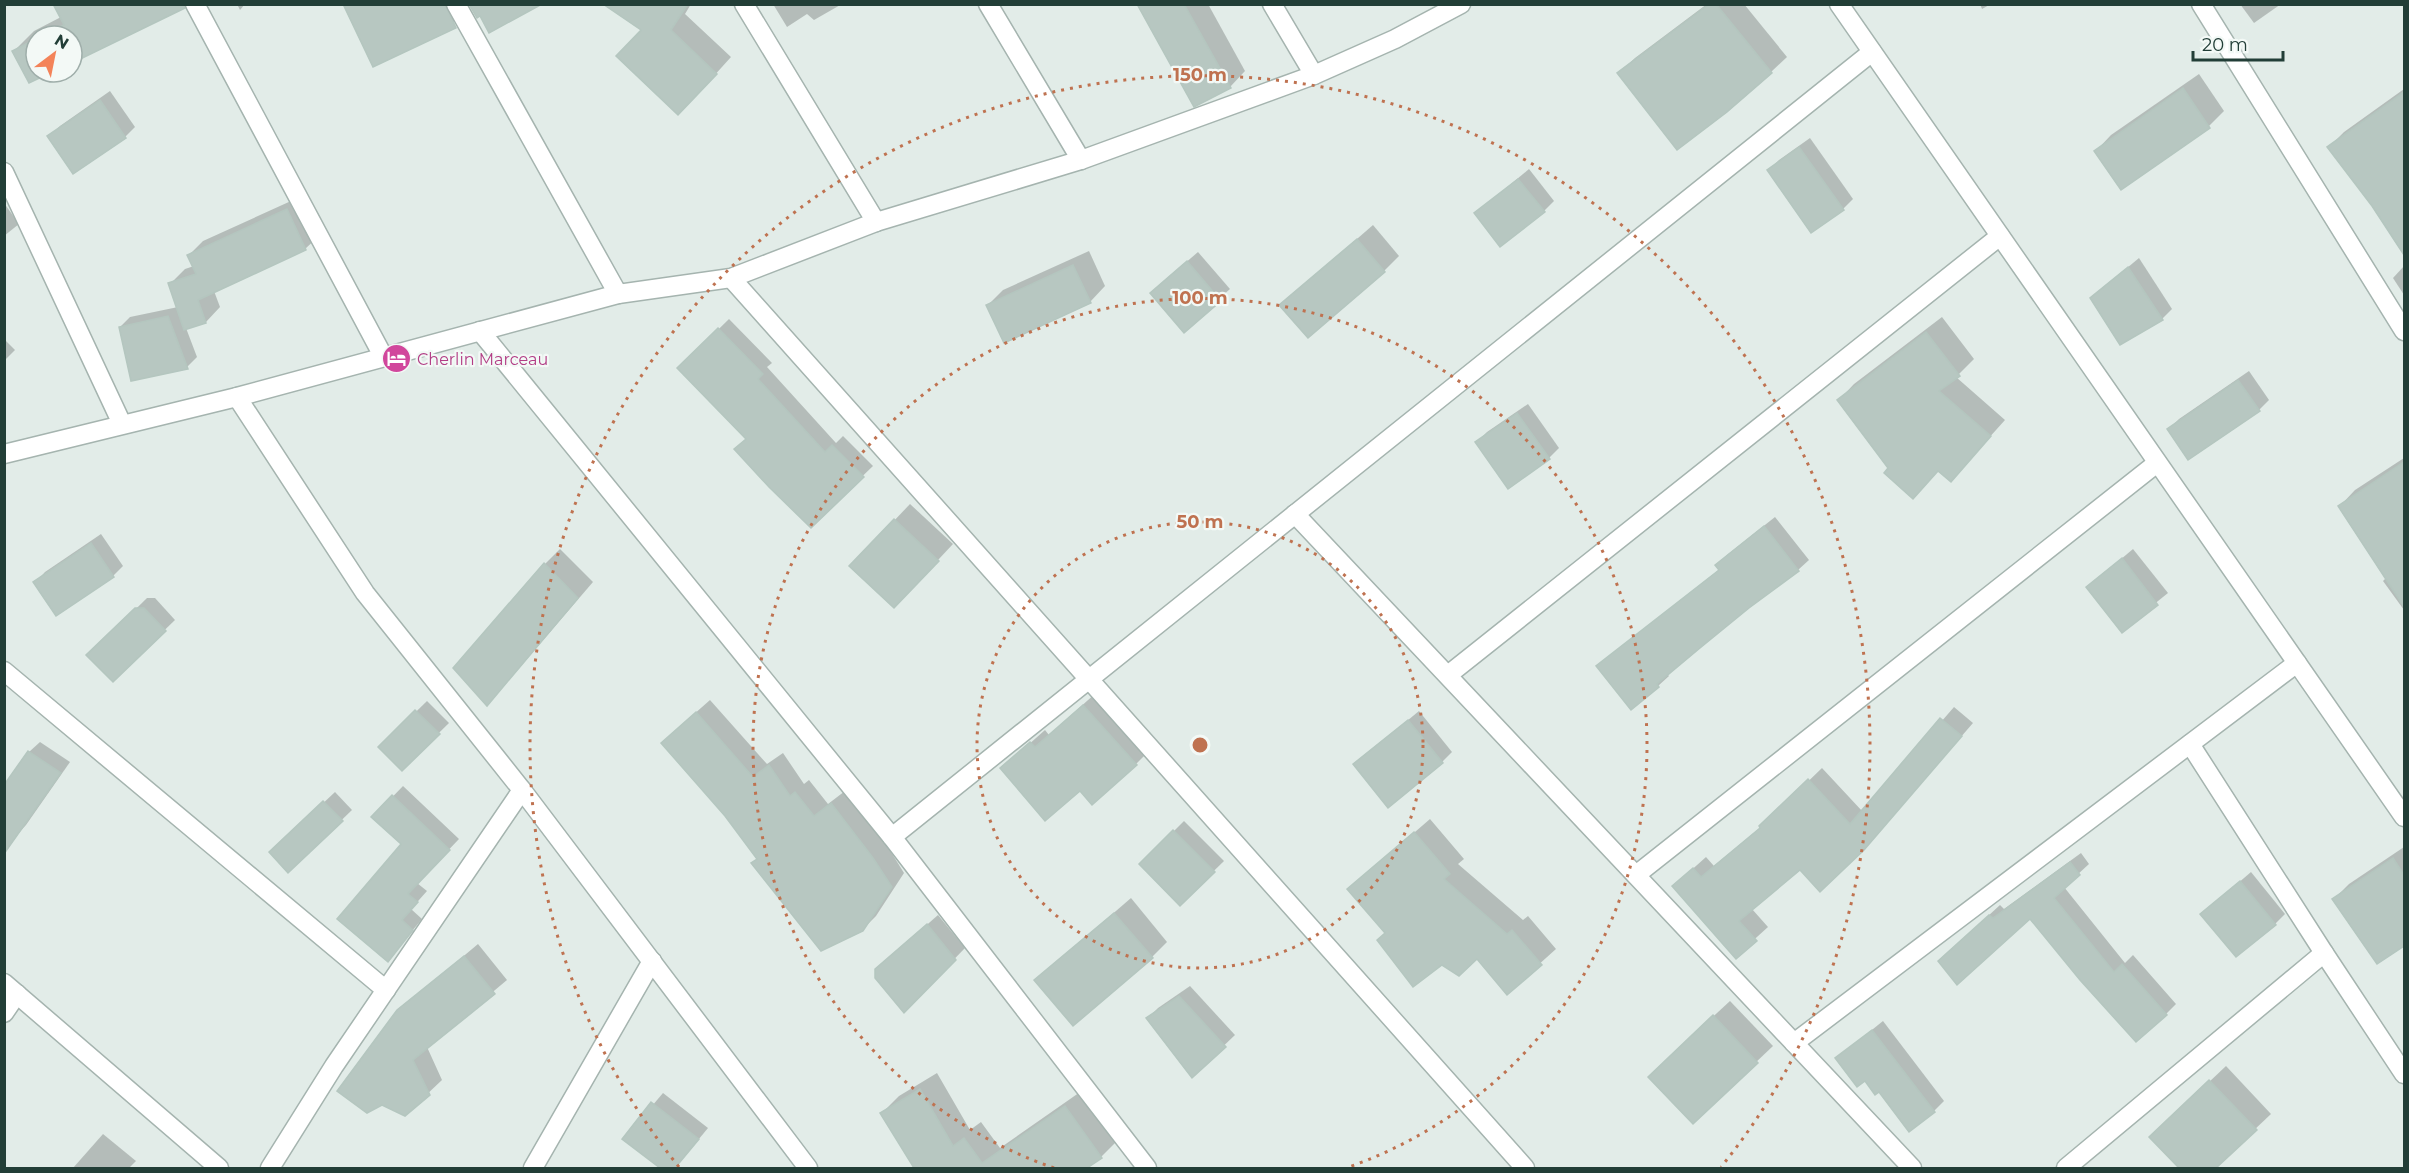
<svg xmlns="http://www.w3.org/2000/svg" width="2409" height="1173" viewBox="0 0 2409 1173" font-family="Montserrat,sans-serif">
<style>
.shadow{fill:#0003}
.building{fill:#b7c7c1;stroke:#b4c6bf;stroke-width:1.5}
.lines{fill:none;stroke-linecap:round;stroke-linejoin:round}
.street-casing{stroke:#a5b4af;stroke-width:21}
.street{stroke:#fff;stroke-width:18}
.ring{fill:none;stroke:#bf7250;stroke-width:3;stroke-dasharray:3 6}
.labels{text-anchor:middle;dominant-baseline:central;stroke-width:4.5;stroke-linejoin:round;paint-order:stroke}
.hotel-label{font-size:16px;fill:#b23c85;stroke:#f3f9f6;text-anchor:start}
.centre{fill:#bf7250;stroke:#f3f9f6;stroke-width:3}
.ring-label{font-size:18px;text-anchor:middle;font-weight:bold;fill:#bf7250;stroke:#f3f9f6;stroke-width:4.5;stroke-linejoin:round;paint-order:stroke}
</style>
<rect width="100%" height="100%" fill="#e2ece8"/>
<!-- shadow -->
<g class="shadow">
<polygon points="179,4 72,61 72,36 36,36 36,72 49,72 29,81 14,51 34,31 61,17"/>
<polygon points="237,4 245,4 240,10"/>
<polygon points="345,4 448,4 456,19 442,33"/>
<polygon points="606,4 691,4 685,14 731,57 694,98 643,29"/>
<polygon points="773,4 842,4 814,20 807,14 787,27"/>
<polygon points="1148,4 1208,4 1245,71 1230,87"/>
<polygon points="1707,4 1744,4 1787,57 1771,72 1619,73 1635,58"/>
<polygon points="1980,4 1991,4 1982,9"/>
<polygon points="2240,4 2281,4 2254,23"/>
<polygon points="2199,74 2224,111 2209,126 2096,151 2111,135"/>
<polygon points="2404,89 2404,252 2373,205 2329,147 2344,132"/>
<polygon points="110,91 135,127 125,137 49,137 60,126"/>
<polygon points="1810,138 1853,199 1843,209 1769,170 1779,160"/>
<polygon points="1529,169 1554,201 1544,211 1476,213"/>
<polygon points="302,196 320,235 305,249 214,291 220,307 206,322 186,328 197,357 187,367 120,327 130,317 178,307 170,284 185,269 194,266 189,255 203,241"/>
<polygon points="4,203 19,224 4,236"/>
<polygon points="1373,225 1399,256 1384,271 1281,305"/>
<polygon points="1089,251 1105,286 1090,302 988,305 1003,290"/>
<polygon points="1198,252 1230,289 1184,330 1162,283"/>
<polygon points="2139,258 2172,309 2162,319 2103,288"/>
<polygon points="2404,266 2404,295 2393,278"/>
<polygon points="1942,317 1974,359 1956,377 2005,420 1951,480 1939,469 1890,468 1839,400 1854,384"/>
<polygon points="729,319 772,363 767,367 836,443 843,436 873,466 811,526 747,438 679,368"/>
<polygon points="4,339 15,350 4,361"/>
<polygon points="2249,371 2269,400 2259,410 2169,429 2179,419"/>
<polygon points="1528,404 1559,448 1549,458 1477,442 1487,432"/>
<polygon points="2404,458 2404,610 2383,581 2387,577 2340,506 2355,490"/>
<polygon points="910,504 953,544 909,591 851,566"/>
<polygon points="1775,517 1809,560 1798,570 1748,607 1667,674 1669,676 1658,686 1631,708 1598,666 1720,569 1717,565 1727,555"/>
<polygon points="101,534 123,566 113,576 35,583 45,572"/>
<polygon points="560,549 593,582 502,688 545,564"/>
<polygon points="2133,549 2168,593 2122,630 2088,587"/>
<polygon points="147,598 155,598 175,620 113,680 89,655"/>
<polygon points="1097,692 1149,751 1136,764 1080,789 1002,768 1045,730 1049,735"/>
<polygon points="710,700 767,764 783,753 804,784 809,780 828,804 845,791 886,844 904,873 876,916 862,930 759,858 726,815 676,730"/>
<polygon points="427,701 449,723 402,769 380,747"/>
<polygon points="1954,707 1973,723 1876,835 1800,868 1752,909 1768,927 1736,956 1687,874 1706,857 1714,866 1761,827 1822,768 1863,812"/>
<polygon points="1419,711 1452,752 1442,762 1355,764"/>
<polygon points="40,742 70,762 26,825 16,836 4,788 29,752"/>
<polygon points="403,786 459,839 417,883 427,891 411,909 422,919 388,960 403,844 373,817"/>
<polygon points="335,792 352,810 289,871 282,842"/>
<polygon points="1430,819 1464,859 1458,864 1523,920 1528,916 1556,949 1507,993 1477,957 1386,932 1349,889"/>
<polygon points="1184,821 1224,861 1180,904 1141,864"/>
<polygon points="2404,847 2404,944 2377,962 2334,899 2349,884"/>
<polygon points="2081,853 2089,864 2064,887 2125,963 2133,955 2176,1004 2166,1014 2031,917 1950,951 2000,905 2004,909"/>
<polygon points="2251,872 2285,914 2275,924 2202,914"/>
<polygon points="1131,898 1167,942 1152,957 1036,980"/>
<polygon points="938,915 965,948 904,1011 888,959"/>
<polygon points="478,944 507,980 427,1047 442,1080 405,1115 398,1011"/>
<polygon points="1190,986 1235,1035 1192,1076 1148,1018 1158,1008"/>
<polygon points="1730,1001 1773,1046 1693,1122 1665,1061"/>
<polygon points="1883,1021 1944,1101 1934,1111 1879,1090 1837,1058"/>
<polygon points="2226,1066 2271,1114 2214,1168 2181,1168 2151,1137"/>
<polygon points="937,1073 970,1130 981,1122 1000,1148 1083,1090 1118,1140 1101,1157 1084,1168 916,1168 882,1113 899,1096"/>
<polygon points="663,1093 708,1128 675,1168 662,1168 624,1139"/>
<polygon points="103,1134 136,1161 129,1168 73,1168"/>
</g>
<!-- building -->
<g class="building">
<polygon points="53,4 184,4 185,8 72,63 72,36 42,36 64,25"/>
<polygon points="343,4 445,4 456,28 373,67"/>
<polygon points="469,4 542,4 489,33 480,16 477,18"/>
<polygon points="603,4 688,4 671,30 717,74 678,115 616,56 641,30"/>
<polygon points="1137,4 1184,4 1231,88 1194,107"/>
<polygon points="1709,4 1716,4 1772,73 1727,112 1677,150 1617,73"/>
<polygon points="36,39 36,72 52,72 29,83 12,51"/>
<polygon points="2183,88 2210,128 2121,190 2094,151"/>
<polygon points="2404,92 2404,255 2372,206 2327,147"/>
<polygon points="100,100 126,138 73,174 47,136"/>
<polygon points="1799,147 1844,210 1811,233 1767,170"/>
<polygon points="1518,179 1545,212 1500,247 1474,213"/>
<polygon points="287,209 306,250 198,300 206,323 184,330 168,283 196,274 187,255"/>
<polygon points="1357,239 1385,272 1308,338 1279,305"/>
<polygon points="1187,261 1221,301 1184,333 1150,293"/>
<polygon points="1073,265 1091,303 1004,343 986,305"/>
<polygon points="2128,267 2163,320 2120,345 2090,298"/>
<polygon points="168,316 188,369 131,381 119,327"/>
<polygon points="718,328 763,374 758,379 825,452 832,445 864,477 811,528 769,487 734,449 746,439 677,368"/>
<polygon points="1926,332 1960,376 1939,391 1991,436 1951,482 1938,471 1913,499 1884,473 1888,468 1837,400"/>
<polygon points="2238,380 2260,411 2188,460 2167,429"/>
<polygon points="1517,413 1550,459 1508,489 1475,442"/>
<polygon points="2404,462 2404,607 2338,506"/>
<polygon points="894,519 939,561 894,608 849,566"/>
<polygon points="1764,526 1799,571 1749,608 1700,648 1657,684 1659,687 1631,710 1596,666 1719,570 1715,565"/>
<polygon points="91,543 114,577 56,616 33,582"/>
<polygon points="2122,558 2158,605 2122,633 2086,587"/>
<polygon points="544,563 578,598 487,706 453,668"/>
<polygon points="135,608 144,608 166,631 113,682 86,655"/>
<polygon points="1083,705 1137,765 1092,805 1080,791 1045,821 1000,768 1030,742 1035,747"/>
<polygon points="415,710 440,734 402,771 378,747"/>
<polygon points="696,712 753,777 769,765 790,796 795,792 814,816 831,803 873,858 892,887 863,931 821,951 751,863 757,859 725,816 661,743"/>
<polygon points="1940,718 1962,736 1864,850 1820,892 1800,870 1739,921 1757,941 1736,959 1672,886 1693,868 1701,877 1760,828 1759,826 1808,779 1850,824"/>
<polygon points="1408,720 1443,763 1388,808 1353,764"/>
<polygon points="28,751 61,773 4,854 4,785"/>
<polygon points="392,795 450,850 408,894 418,902 402,920 413,930 388,962 337,919 401,844 371,817"/>
<polygon points="323,801 343,821 288,873 269,852"/>
<polygon points="1173,830 1215,872 1180,906 1139,864"/>
<polygon points="1414,832 1450,874 1444,879 1507,934 1512,930 1542,965 1507,995 1477,959 1459,976 1442,965 1413,987 1377,940 1385,933 1347,889"/>
<polygon points="2393,858 2404,875 2404,946 2377,964 2332,899"/>
<polygon points="2070,862 2080,875 2054,898 2114,972 2122,964 2167,1015 2136,1042 2080,980 2030,919 1957,985 1938,961 1989,915 1993,918"/>
<polygon points="2240,881 2276,925 2236,957 2200,914"/>
<polygon points="1114,913 1153,958 1073,1026 1034,980"/>
<polygon points="927,924 956,960 904,1013 875,978 875,969"/>
<polygon points="464,956 495,994 413,1060 430,1095 405,1116 382,1105 367,1113 337,1091 397,1010"/>
<polygon points="1179,996 1226,1047 1192,1078 1146,1018"/>
<polygon points="1713,1015 1758,1063 1693,1124 1648,1077"/>
<polygon points="1872,1030 1935,1112 1909,1132 1879,1092 1875,1095 1865,1081 1857,1087 1835,1058"/>
<polygon points="2209,1080 2257,1130 2216,1168 2179,1168 2149,1137"/>
<polygon points="920,1089 953,1146 964,1138 982,1163 1065,1106 1102,1158 1087,1168 914,1168 880,1113"/>
<polygon points="651,1102 699,1139 675,1168 660,1168 622,1139"/>
</g>
<g class="lines">
<defs>
<g id="street">
<polyline points="195,4 383,356"/>
<polyline points="456,4 618,294"/>
<polyline points="744,4 876,222"/>
<polyline points="988,4 1081,160"/>
<polyline points="1272,4 1314,75"/>
<polyline points="1839,4 2404,817"/>
<polyline points="2201,4 2404,331"/>
<polyline points="4,172 122,424"/>
<polyline points="731,278 1525,1168"/>
<polyline points="480,331 892,837 1147,1168"/>
<polyline points="237,397 365,593 522,790 808,1168"/>
<polyline points="4,454 237,397 618,294 731,278 876,222 1081,160 1314,75 1395,39 1461,4"/>
<polyline points="1295,514 1912,1168"/>
<polyline points="4,671 386,990"/>
<polyline points="1448,675 2000,236"/>
<polyline points="2190,744 2324,953 2404,1074"/>
<polyline points="892,837 1872,52"/>
<polyline points="1636,875 2157,463"/>
<polyline points="4,983 219,1168"/>
<polyline points="4,1013 17,994"/>
<polyline points="1794,1043 2297,663"/>
<polyline points="270,1168 334,1066 522,790"/>
<polyline points="533,1168 652,961"/>
<polyline points="2066,1168 2324,953"/>
</g>
</defs>
<!-- street casing -->
<use href="#street" class="street-casing"/>
<!-- street -->
<use href="#street" class="street"/>
</g>
<!-- distance rings -->
<g class="ring">
<circle cx="1200" cy="745" r="223"/>
<path d="M1054 1168A447 447 0 1 1 1346 1168"/>
<path d="M679 1167A670 670 0 1 1 1721 1167"/>
</g>
<!-- icons -->
<defs>
<symbol id="hotel-disc" viewBox="-11 -11 22 22"><circle r="9.5" fill="#d1479c" stroke="#f3f9f6"/><path d="M-6-4.5h1.5V1H6V5H4.5V3h-9V5H-6ZM-4 0a1.8 1.8 0 1 1 3.6 0ZM.5 0V-2.5h3Q6-2.5 6 0Z" fill="#fff"/></symbol>
</defs>
<g fill-rule="evenodd">
<use href="#hotel-disc" x="380" y="342" width="33" height="33"/>
</g>
<g class="labels">
<!-- hotel labels -->
<g class="hotel-label">
<text x="417" y="359">Cherlin Marceau</text>
</g>
</g>
<circle cx="1200" cy="745" r="9" class="centre"/>
<g class="ring-label">
<text x="1200" y="81">150 m</text>
<text x="1200" y="304">100 m</text>
<text x="1200" y="528">50 m</text>
</g>
<!-- border -->
<rect width="2409" height="1173" fill="none" stroke="#223e37" stroke-width="12"/>
<!-- north arrow -->
<g transform="translate(54 54) rotate(32)"><circle r="28" fill="#f3f9f6" stroke="#9faeaa" stroke-width="1.5"/>
<path d="M0-4.5L10 22L0 15L-10 22Z" fill="#f38359"/>
<text y="-9" font-size="16" font-weight="bold" text-anchor="middle" fill="#223e37">N</text>
</g>
<!-- scale -->
<path d="M2193 51v9h90v-9" fill="none" stroke="#223e37" stroke-width="3"/>
<text x="2202" y="51" font-size="18" fill="#223e37" stroke="#f3f9f6" stroke-width="4.5" paint-order="stroke">20 m</text>
</svg>
